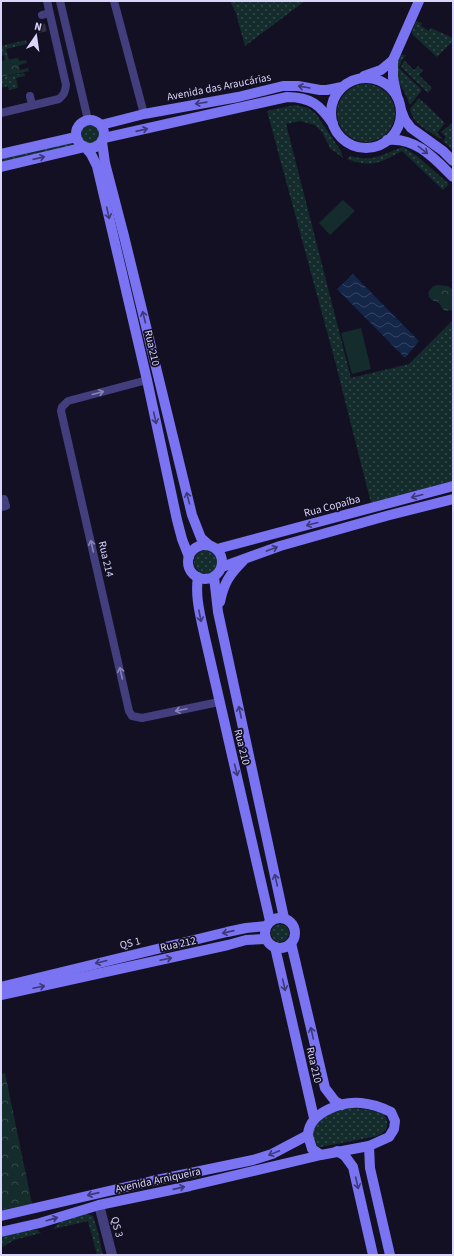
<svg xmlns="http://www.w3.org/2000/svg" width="454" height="1256" viewBox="0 0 454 1256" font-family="'Source Sans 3',sans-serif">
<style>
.grass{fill:url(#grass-dots)}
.park{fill:url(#park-crowns)}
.pitch{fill:#142c2c}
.water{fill:url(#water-waves)}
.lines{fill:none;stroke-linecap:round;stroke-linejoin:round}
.minor-tunnel{stroke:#322e43;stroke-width:8;stroke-dasharray:8 4;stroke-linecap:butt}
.minor{stroke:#433f7e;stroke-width:8}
.tertiary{stroke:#433f7e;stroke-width:10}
.secondary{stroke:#7a74f3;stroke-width:10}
.oneway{stroke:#3d3876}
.oneway2{stroke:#8782b6}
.labels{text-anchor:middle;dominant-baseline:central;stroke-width:3.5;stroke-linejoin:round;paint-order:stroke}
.street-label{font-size:11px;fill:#dad5fb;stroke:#141023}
</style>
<defs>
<pattern id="grass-dots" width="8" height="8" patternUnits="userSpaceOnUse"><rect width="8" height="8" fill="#142c2c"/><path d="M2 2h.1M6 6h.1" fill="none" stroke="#364a4c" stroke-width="1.8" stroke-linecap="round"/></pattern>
<pattern id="park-crowns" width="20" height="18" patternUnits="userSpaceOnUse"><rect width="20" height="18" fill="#142c2c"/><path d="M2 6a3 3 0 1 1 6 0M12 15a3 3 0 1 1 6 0" fill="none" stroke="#364a4c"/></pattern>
<pattern id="water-waves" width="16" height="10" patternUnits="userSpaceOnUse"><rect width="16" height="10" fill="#142749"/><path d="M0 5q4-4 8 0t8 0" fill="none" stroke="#364564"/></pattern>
</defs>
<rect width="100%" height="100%" fill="#141023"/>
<!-- grass -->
<g class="grass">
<polygon points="230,1 305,1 245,46 236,13"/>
<polygon points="416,21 422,23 421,26 429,31 431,28 453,38 453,41 437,57 413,35 412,32"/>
<polygon points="26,40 27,44 6,49 9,60 5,61 4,55 1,56 1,46"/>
<polygon points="400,55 406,55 402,60 399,68 422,90 411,104 409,104 407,97 398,81 395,64"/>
<polygon points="404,60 414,70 418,66 423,71 419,75 432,88 428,93 401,67"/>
<polygon points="24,73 25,76 16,78 18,88 9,90 8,86 1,88 1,77"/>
<circle cx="366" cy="113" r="29"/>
<path d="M 419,98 L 445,123 L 437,133 L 442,138 L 440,139 C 429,131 412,124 410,109 Z"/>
<polygon points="295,105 308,108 316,114 341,151 343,158 330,148 322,132 315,125 300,121 286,124 351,378 409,364 453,320 453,481 371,503 335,361 267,111"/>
<polygon points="452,123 453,124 453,150 443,141 446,137 441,132"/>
<circle cx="91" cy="135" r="11"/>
<polygon points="75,141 76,145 1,162 1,159"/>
<path d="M 403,147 L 417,156 L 449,184 L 443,190 L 402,151 C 380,163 371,168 347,159 L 350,156 C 357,158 365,159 372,158 C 381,157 393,150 403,147 Z"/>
<circle cx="206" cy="562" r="12"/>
<circle cx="280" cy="933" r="9"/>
<path d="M 342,1108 C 357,1108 370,1109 384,1114 C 390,1125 388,1131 377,1136 L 321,1147 L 316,1146 L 311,1134 C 317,1120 328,1114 342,1108 Z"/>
<polygon points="87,1214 93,1216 98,1232 103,1255 97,1255 88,1221 53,1229 61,1221"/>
<polygon points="30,1229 37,1230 41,1233 14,1240 1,1248 1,1237"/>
</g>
<!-- park -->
<g class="park">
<polygon points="18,58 19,61 26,60 27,63 19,65 20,70 28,68 29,71 1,77 1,61"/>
<path d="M 437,285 L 448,286 L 453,290 L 453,310 L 445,311 C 442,309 441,306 439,303 C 434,299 437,303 432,300 C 425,295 430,287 437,285 Z"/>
<polygon points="5,1073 32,1204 1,1210 1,1074"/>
</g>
<!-- pitch -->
<g class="pitch">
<polygon points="343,200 355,211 330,235 319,223"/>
<polygon points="361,328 371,369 352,374 341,333"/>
</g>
<!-- water -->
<polygon class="water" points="353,274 419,341 405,358 337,289"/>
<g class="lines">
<!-- minor-tunnel -->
<polyline class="minor-tunnel" points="38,29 52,26"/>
<!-- minor -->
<g class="minor">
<polyline points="60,1 88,120"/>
<polyline points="114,1 144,114"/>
<polyline points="42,15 49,13"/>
<polyline points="30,96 32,105"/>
<path d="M 1,113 L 59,99 C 64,95 65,92 66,85 L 47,1"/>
<polyline points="147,380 68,401 62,407 61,411 129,711 132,716 142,718 219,702"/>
<polyline points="1,500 4,499 6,506 1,507"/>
</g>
<!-- tertiary -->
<polyline class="tertiary" points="99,1205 112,1255"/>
<!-- secondary -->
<g class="secondary">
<polyline points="393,60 393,78 397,96"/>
<polyline points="364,76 381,70 393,60 419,1"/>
<circle cx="366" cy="113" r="35"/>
<polyline points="401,110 405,120 411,128 443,151 453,161"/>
<circle cx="90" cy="134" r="14"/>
<polyline points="101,125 144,114 238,97 283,86 298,86 320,90 327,90 342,87"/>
<path d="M 104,138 L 287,97 C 311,97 320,105 333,124"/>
<path d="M 387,140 C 416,137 434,158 453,177"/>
<polyline points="102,142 105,163 124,236 192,515 201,538 209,545"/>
<polyline points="1,154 76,137"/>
<polyline points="1,167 85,147 91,154 97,166 147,380 177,520 182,539 189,557"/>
<circle cx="205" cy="562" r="17"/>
<polyline points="217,549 453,486"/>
<polyline points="222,567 280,546 386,516 453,499"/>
<path d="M 198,577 C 195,596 200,614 204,633 L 270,921"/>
<polyline points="214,577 218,612 284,918"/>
<path d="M 220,602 C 224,583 229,575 243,561"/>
<circle cx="280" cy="933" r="15"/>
<polyline points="291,943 325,1088 335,1101 342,1105"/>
<polyline points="275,947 314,1118"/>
<polyline points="1,987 227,932 246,928 266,926"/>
<polyline points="1,995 228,945 246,940 266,939"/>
<polyline points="369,1146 370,1168 390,1255"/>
<polyline points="337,1151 345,1156 353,1167 373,1255"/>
<polyline points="1,1216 152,1181 253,1160 272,1154 308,1135"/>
<path d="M 1,1232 L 40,1223 L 99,1205 L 190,1186 L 321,1155 L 369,1146 L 389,1137 L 394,1129 L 395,1121 L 391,1112 C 381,1107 372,1104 361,1103 C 342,1101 310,1112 308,1134 C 308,1138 311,1144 312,1149 L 321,1155"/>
</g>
</g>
<!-- one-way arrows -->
<defs><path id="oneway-shaft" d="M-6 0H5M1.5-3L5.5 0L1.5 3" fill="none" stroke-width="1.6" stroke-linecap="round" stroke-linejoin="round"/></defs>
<g class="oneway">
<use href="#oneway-shaft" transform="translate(304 87) rotate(-170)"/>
<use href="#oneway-shaft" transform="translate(201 103) rotate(172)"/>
<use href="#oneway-shaft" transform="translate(142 130) rotate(-13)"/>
<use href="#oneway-shaft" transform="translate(423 150) rotate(38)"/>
<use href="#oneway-shaft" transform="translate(39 158) rotate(-13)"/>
<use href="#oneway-shaft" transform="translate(108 213) rotate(77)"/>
<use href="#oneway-shaft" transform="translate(144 317) rotate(-104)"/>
<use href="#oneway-shaft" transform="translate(155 418) rotate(77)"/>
<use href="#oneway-shaft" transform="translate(417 496) rotate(165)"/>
<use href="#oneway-shaft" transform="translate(188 498) rotate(-104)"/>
<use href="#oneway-shaft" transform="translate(312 524) rotate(165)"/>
<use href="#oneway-shaft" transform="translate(272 549) rotate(-20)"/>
<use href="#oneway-shaft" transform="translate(200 616) rotate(79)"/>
<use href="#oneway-shaft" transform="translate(240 712) rotate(-102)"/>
<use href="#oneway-shaft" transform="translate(236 770) rotate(76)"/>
<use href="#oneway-shaft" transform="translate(276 880) rotate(-102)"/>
<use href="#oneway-shaft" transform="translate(228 932) rotate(167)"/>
<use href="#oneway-shaft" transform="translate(166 959) rotate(-12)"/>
<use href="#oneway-shaft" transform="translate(101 962) rotate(166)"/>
<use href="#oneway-shaft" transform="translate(284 985) rotate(77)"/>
<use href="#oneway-shaft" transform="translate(39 987) rotate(-12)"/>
<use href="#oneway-shaft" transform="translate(312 1033) rotate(-103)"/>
<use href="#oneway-shaft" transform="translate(274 1153) rotate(158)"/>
<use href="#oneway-shaft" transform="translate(357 1183) rotate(77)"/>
<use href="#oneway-shaft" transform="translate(179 1188) rotate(-13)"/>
<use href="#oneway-shaft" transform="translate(93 1194) rotate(167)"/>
<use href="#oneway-shaft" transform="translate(52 1219) rotate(-16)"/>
</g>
<g class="oneway2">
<use href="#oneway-shaft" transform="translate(98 393) rotate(-15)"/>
<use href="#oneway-shaft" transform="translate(92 546) rotate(-103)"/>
<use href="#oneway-shaft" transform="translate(121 673) rotate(-103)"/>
<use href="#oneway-shaft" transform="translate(181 710) rotate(168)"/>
</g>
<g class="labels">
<!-- street labels -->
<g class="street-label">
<text transform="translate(219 87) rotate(-11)">Avenida das Araucárias</text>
<text transform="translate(152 348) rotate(77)">Rua 210</text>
<text transform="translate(332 506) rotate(-15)">Rua Copaíba</text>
<text transform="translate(106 559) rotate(77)">Rua 214</text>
<text transform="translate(242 747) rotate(76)">Rua 210</text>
<text transform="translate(130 943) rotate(-14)">QS 1</text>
<text transform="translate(178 944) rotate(-12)">Rua 212</text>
<text transform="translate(314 1065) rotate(77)">Rua 210</text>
<text transform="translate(158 1180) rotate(-12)">Avenida Arniqueira</text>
<text transform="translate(117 1227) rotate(75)">QS 3</text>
</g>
</g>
<!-- border -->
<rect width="454" height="1256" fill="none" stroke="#dad5fb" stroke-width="4"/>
<!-- north arrow -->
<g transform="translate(36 36) rotate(13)" stroke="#141023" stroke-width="3" paint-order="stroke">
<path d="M0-3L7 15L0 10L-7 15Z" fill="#dad5fb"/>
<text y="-6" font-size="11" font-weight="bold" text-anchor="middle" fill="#dad5fb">N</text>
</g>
</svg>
